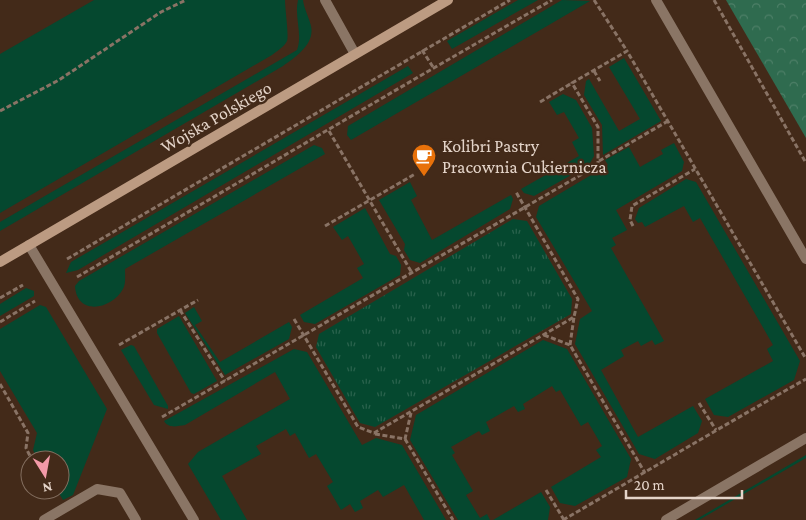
<svg xmlns="http://www.w3.org/2000/svg" width="806" height="520" viewBox="0 0 806 520" font-family="'Crimson Pro',serif">
<style>
.grass{fill:#05482f}
.forest{fill:url(#forest-crowns)}
.park{fill:url(#park-tufts)}
.lines{fill:none;stroke-linecap:round;stroke-linejoin:round}
.path{stroke:#897365;stroke-width:3;stroke-dasharray:5 2.5;stroke-linecap:butt}
.service{stroke:#8a7565;stroke-width:10}
.minor{stroke:#8a7565;stroke-width:10}
.secondary{stroke:#bc9b82;stroke-width:10}
.labels{text-anchor:middle;dominant-baseline:central;stroke-width:5;stroke-linejoin:round;paint-order:stroke}
.street-label{font-size:18px;fill:#e4d4c9;stroke:#432a19}
.poi-label{font-size:18px;fill:#e4d4c9;stroke:#432a19;text-anchor:start}
</style>
<defs>
<pattern id="forest-crowns" width="20" height="18" patternUnits="userSpaceOnUse" patternTransform="scale(1.25)"><rect width="20" height="18" fill="#2f6b4f"/><path d="M2 6a3 3 0 1 1 6 0M12 15a3 3 0 1 1 6 0" fill="none" stroke="#4d7f67"/></pattern>
<pattern id="park-tufts" width="24" height="20" patternUnits="userSpaceOnUse" patternTransform="scale(1.25)"><rect width="24" height="20" fill="#05482f"/><path d="M3 7l-1-3M5 7V3M7 7l1-3M15 17l-1-3M17 17v-4M19 17l1-3" fill="none" stroke="#29624c"/></pattern>
</defs>
<rect width="100%" height="100%" fill="#432a19"/>
<!-- grass -->
<g class="grass">
<path d="M 94,0 L 285,0 C 285,9 289,36 287,41 C 284,47 277,51 272,55 L 0,213 L 0,54 Z"/>
<path d="M 298,0 L 303,0 C 304,9 309,17 311,26 C 315,44 296,57 283,66 L 0,231 L 0,222 L 297,50 C 303,34 294,17 298,0 Z"/>
<polygon points="518,0 538,0 452,49 447,41"/>
<polygon points="562,0 590,1 351,140 347,135 348,126"/>
<polygon points="624,58 661,121 603,155 602,125 584,95 586,81 589,79 619,131 640,119 609,67"/>
<polygon points="408,66 413,73 78,270 66,273 71,262"/>
<polygon points="563,94 576,100 592,128 594,156 589,165 534,196 524,193 521,189 579,156 572,142 579,138 564,112 557,115 549,102"/>
<polygon points="674,143 684,162 682,171 616,210 627,230 612,238 616,245 611,248 664,341 655,345 652,340 641,346 638,341 621,350 624,356 601,370 638,437 693,406 702,421 698,433 655,459 639,454 575,344 580,319 592,311 536,217 539,206 608,165 605,160 629,147 640,167 663,154 661,150"/>
<path d="M 314,145 L 322,148 L 325,154 L 125,269 C 125,275 126,284 123,289 C 112,309 77,317 75,286 L 79,281 Z"/>
<polygon points="686,179 696,182 800,361 794,380 728,417 714,415 705,399 773,361 767,349 773,345 700,218 693,222 684,206 645,227 642,222 638,223 635,219 639,208"/>
<polygon points="410,182 417,196 411,200 432,240 511,195 513,199 510,209 420,263 410,260 404,250 405,244 379,200"/>
<polygon points="365,208 390,254 396,256 401,265 400,275 315,324 304,322 300,315 363,278 357,268 364,264 348,236 342,240 333,227"/>
<polygon points="26,288 34,291 34,296 0,316 0,304"/>
<polygon points="40,305 46,307 107,409 73,495 63,500 57,490 60,490 60,460 38,460 33,450 37,433 0,371 0,329"/>
<polygon points="194,307 202,321 195,325 220,362 289,322 292,327 289,339 225,375 185,313"/>
<polygon points="179,316 217,381 194,394 191,393 157,333 157,329"/>
<polygon points="543,340 567,349 631,459 627,477 575,506 560,503 551,487 601,457 596,450 602,446 588,422 581,426 560,390 556,392 552,386 523,404 525,409 518,412 514,406 486,422 490,431 482,435 479,431 451,447 455,453 452,455 473,491 466,495 480,518 487,514 490,520 458,520 410,440 416,415"/>
<polygon points="131,345 134,346 168,406 168,409 154,405 121,350"/>
<path d="M 294,349 L 307,352 L 362,445 L 376,438 L 402,445 L 446,520 L 424,520 L 404,485 L 383,497 L 378,490 L 360,501 L 363,508 L 355,512 L 350,504 L 341,510 L 327,486 L 333,482 L 316,454 L 309,458 L 295,433 L 290,436 L 286,429 L 256,446 L 261,454 L 222,476 L 247,520 L 221,520 L 188,464 L 198,452 L 290,399 L 275,372 L 185,425 C 177,426 169,429 164,421 Z"/>
<polygon points="806,455 806,458 699,520 695,520"/>
<polygon points="541,492 550,507 548,520 493,520"/>
</g>
<!-- forest -->
<polygon class="forest" points="726,0 806,0 806,138"/>
<!-- park -->
<polygon class="park" points="513,219 527,221 572,299 571,314 375,427 360,423 316,347 319,334"/>
<g class="lines">
<!-- path -->
<g class="path">
<polyline points="594,0 627,51"/>
<polyline points="714,0 806,163"/>
<polyline points="422,50 433,67"/>
<polyline points="594,71 600,81"/>
<polyline points="540,102 572,83"/>
<polyline points="0,111 59,80 161,12 186,0"/>
<polyline points="329,131 412,273"/>
<polyline points="599,161 668,121"/>
<polyline points="325,226 415,174"/>
<polyline points="633,226 630,220 632,206 695,169"/>
<polyline points="67,259 510,0"/>
<path d="M 77,277 C 235,185 392,91 552,0"/>
<polyline points="0,298 23,285"/>
<polyline points="180,310 225,381"/>
<polyline points="294,319 358,427 374,433 574,317 578,299 516,192"/>
<polyline points="0,322 35,301"/>
<polyline points="544,335 570,345 645,473"/>
<polyline points="119,345 198,300"/>
<polyline points="570,345 574,317"/>
<polyline points="0,384 28,433 26,448 32,460"/>
<polyline points="699,403 716,430"/>
<polyline points="162,417 598,165 598,127 572,83 627,51 806,359"/>
<polyline points="375,434 405,439 411,413"/>
<polyline points="405,439 453,520"/>
<polyline points="546,490 564,520"/>
<path d="M 563,520 C 644,473 724,425 806,379"/>
</g>
<!-- service -->
<g class="service">
<polyline points="325,0 355,54"/>
<polyline points="29,245 194,520"/>
<polyline points="44,520 97,489 120,493 136,520"/>
<polyline points="666,520 806,438"/>
</g>
<!-- minor -->
<polyline class="minor" points="656,0 806,259"/>
<!-- secondary -->
<polyline class="secondary" points="0,262 448,0"/>
</g>
<!-- icons -->
<defs>
<symbol id="cafe-pin" viewBox="-11 -11 22 30"><path d="M0 17L-7.5 6A9.5 9.5 0 1 1 7.5 6Z" fill="#e8710a" stroke="#432a19"/><path d="M-5.5-4.5H6V0H3Q3 3.5 0 3.5H-2.5Q-5.5 3.5-5.5 0ZM3-3.2v2h1.7v-2ZM-6 4.5H4V6H-6Z" fill="#fff"/></symbol>
</defs>
<g fill-rule="evenodd">
<use href="#cafe-pin" x="410" y="142" width="28" height="38"/>
</g>
<g class="labels">
<!-- street labels -->
<g class="street-label">
<text transform="translate(216 117) rotate(-30)">Wojska Polskiego</text>
</g>
<!-- poi labels -->
<g class="poi-label">
<text x="442" y="146">Kolibri Pastry<tspan x="442" dy="21">Pracownia Cukiernicza</tspan></text>
</g>
</g>
<!-- north arrow -->
<g transform="translate(45 475) rotate(169)"><circle r="24" fill="#432a19" stroke="#836e5f"/>
<path d="M0-4L9 19L0 12L-9 19Z" fill="#f39aa8"/>
<text y="-8" font-size="14" font-weight="bold" text-anchor="middle" fill="#e4d4c9">N</text>
</g>
<!-- scale -->
<path d="M626 490v8h116v-8" fill="none" stroke="#e4d4c9" stroke-width="2.5"/>
<text x="634" y="490" font-size="15" fill="#e4d4c9" stroke="#432a19" stroke-width="4" paint-order="stroke">20 m</text>
</svg>
